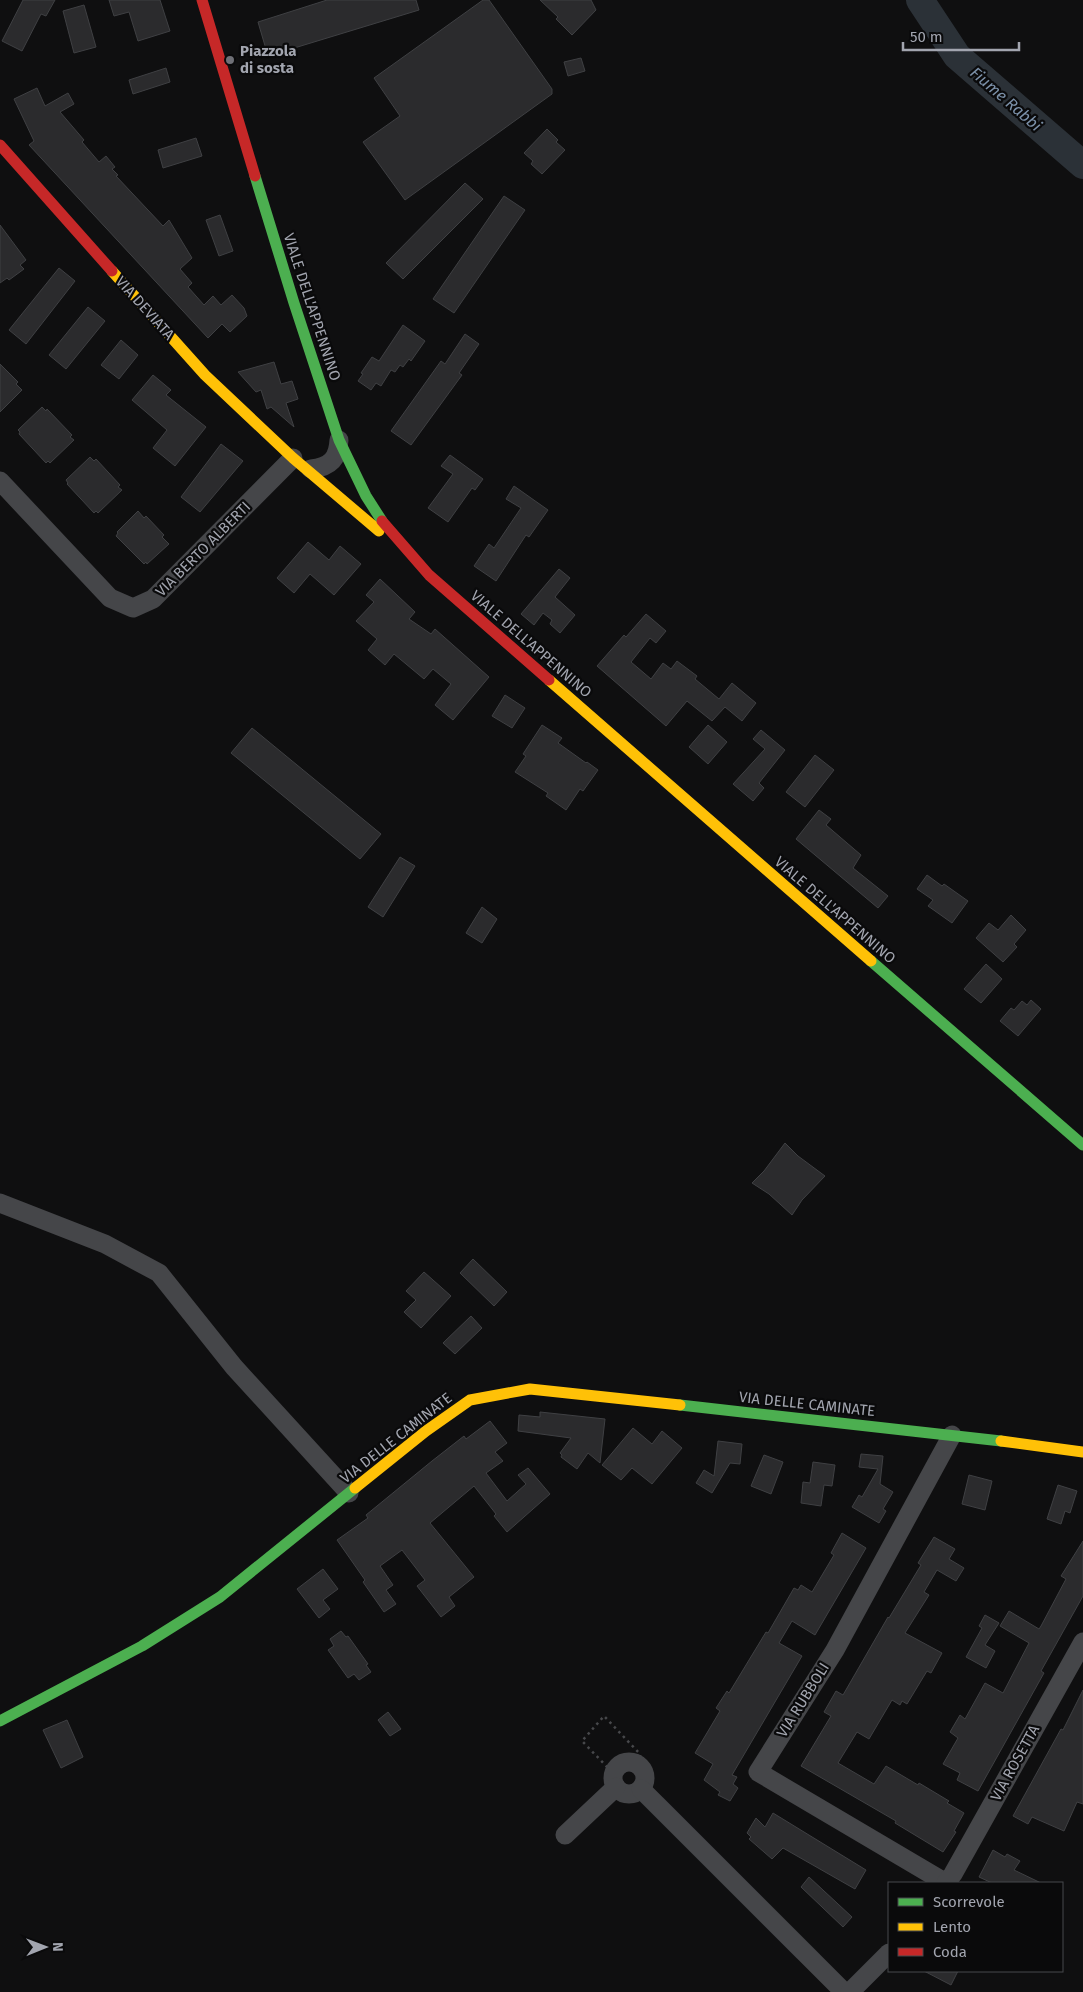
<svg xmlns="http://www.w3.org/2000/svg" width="1083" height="1992" viewBox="0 0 1083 1992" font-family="'Fira Sans',sans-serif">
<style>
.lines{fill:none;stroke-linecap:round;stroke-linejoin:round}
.river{stroke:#2b3137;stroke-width:28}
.building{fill:#2b2b2d;stroke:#3f4043}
.path{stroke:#47484b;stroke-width:2.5;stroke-dasharray:2.5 4;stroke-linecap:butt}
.street{stroke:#454649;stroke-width:19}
.fast{stroke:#4caf50;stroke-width:11}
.slow{stroke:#ffc107;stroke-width:11}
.jam{stroke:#c62828;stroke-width:11}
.poi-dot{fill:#6f7077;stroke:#0a0a0b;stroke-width:2}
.labels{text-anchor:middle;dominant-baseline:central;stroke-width:4.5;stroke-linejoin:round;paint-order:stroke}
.poi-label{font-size:15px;font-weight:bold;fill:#a2a5af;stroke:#0a0a0b;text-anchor:start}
.street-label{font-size:15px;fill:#a2a5af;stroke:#0a0a0b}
.water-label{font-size:16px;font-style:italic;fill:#7b90a8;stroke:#0a0a0b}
</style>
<rect width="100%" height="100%" fill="#0f0f10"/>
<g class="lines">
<!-- river -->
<polyline class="river" points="920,0 957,56 1083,165"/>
</g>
<!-- building -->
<g class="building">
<polygon points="23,0 55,0 46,16 41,14 22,51 2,41"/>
<polygon points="109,0 160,0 170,31 138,41 129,12 114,16"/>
<polygon points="327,0 416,0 419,10 268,56 258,22"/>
<polygon points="483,0 489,0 552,89 552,94 405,200 363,142 400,116 374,78"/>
<polygon points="540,0 591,0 596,10 572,35 556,19 558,17"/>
<polygon points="84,5 96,47 74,53 63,11"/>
<polygon points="581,58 585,71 568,76 564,62"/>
<polygon points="166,68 170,82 133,94 129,80"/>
<polygon points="37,88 45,106 68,93 74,104 60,112 84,140 82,142 99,162 106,156 115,167 112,169 118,175 116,176 163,226 169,220 192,258 180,269 192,283 188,287 204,305 213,296 221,305 232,295 244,308 247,316 230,332 222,324 208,338 29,145 34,141 14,99"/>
<polygon points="547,129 558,140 556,142 565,150 542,174 531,164 533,161 524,153"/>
<polygon points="196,138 202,156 163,168 158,150"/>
<polygon points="465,183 483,199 403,279 386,263"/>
<polygon points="504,196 525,210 454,313 433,299"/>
<polygon points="220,215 233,251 219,256 206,220"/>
<polygon points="0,225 26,260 20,265 24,269 9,280 7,278 0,283"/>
<polygon points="59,268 75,281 26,344 9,330"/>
<polygon points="88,307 105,321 66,369 49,355"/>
<polygon points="403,325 425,341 411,361 409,359 403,367 400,365 395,372 391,370 381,386 376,383 371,390 358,381 363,374 361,373 372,357 379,361"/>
<polygon points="465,334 479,344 459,373 462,375 411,445 391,431 441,361 445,364"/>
<polygon points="121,340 138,355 119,379 101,365"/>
<polygon points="274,362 281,384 292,381 298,399 286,403 294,427 271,407 267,409 261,390 256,392 238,372"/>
<polygon points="0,364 18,382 16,384 22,390 0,412"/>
<polygon points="153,375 171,390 166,395 206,427 175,466 153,448 167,430 132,400"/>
<polygon points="42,407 46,411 47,409 72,435 70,437 74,440 50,463 48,461 46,463 19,434 20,432 18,430"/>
<polygon points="221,444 243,461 200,512 181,497"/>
<polygon points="450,455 483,479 475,490 472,488 448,522 428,508 453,474 441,466"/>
<polygon points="90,457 94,461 96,459 120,485 118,487 122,490 98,513 96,511 94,513 67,484 68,483 66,480"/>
<polygon points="514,486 548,510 529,537 526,535 496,581 474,566 489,544 494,548 521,508 506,499"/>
<polygon points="138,511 144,518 146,516 164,535 162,537 169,544 147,564 146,562 144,564 116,536 118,533 117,532"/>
<polygon points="308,542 329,560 340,546 361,564 334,595 310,574 294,593 277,578"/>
<polygon points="559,569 570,578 555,597 575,615 560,633 550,624 552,620 543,613 534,625 521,614"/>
<polygon points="380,579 415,612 409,619 431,634 435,629 489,677 453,720 435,705 451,684 433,669 424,679 394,654 385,665 368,650 377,639 356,621 374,602 366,595"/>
<polygon points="646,614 666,631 656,643 650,638 631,662 651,679 663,663 671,669 677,661 697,676 695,679 719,699 732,683 756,703 742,721 725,707 712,721 687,701 666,726 597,666 624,635 626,637"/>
<polygon points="505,695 525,708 512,728 492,716"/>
<polygon points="542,725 562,738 558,743 586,763 587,762 598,770 583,791 580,789 566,810 546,796 548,793 515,772 526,756 523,754"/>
<polygon points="708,725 727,742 708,764 689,747"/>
<polygon points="252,728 381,834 360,859 231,753"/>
<polygon points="761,730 785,750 759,783 764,788 753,801 733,784 765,749 753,739"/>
<polygon points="815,755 834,770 805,807 786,792"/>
<polygon points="819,810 831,819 826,825 861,855 853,868 888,896 878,908 796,839"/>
<polygon points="400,857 415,866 383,917 368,907"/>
<polygon points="927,875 942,886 944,884 968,901 952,923 928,906 933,900 917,889"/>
<polygon points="482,907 497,919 482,943 466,933"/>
<polygon points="1011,915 1026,930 1014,944 1017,947 1003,962 976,938 989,923 998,930"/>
<polygon points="986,964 1002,979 981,1003 964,989"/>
<polygon points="1031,1000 1041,1009 1018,1036 1000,1021 1011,1008 1014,1010 1022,1001 1027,1005"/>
<polygon points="785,1143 798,1156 825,1176 802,1200 792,1215 769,1194 752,1183 764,1171"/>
<polygon points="473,1259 507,1292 494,1306 460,1273"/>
<polygon points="424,1272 451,1296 421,1328 404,1312 416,1300 406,1291"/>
<polygon points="471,1316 482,1328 455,1354 443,1343"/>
<polygon points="540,1412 605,1419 600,1463 588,1453 577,1469 561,1457 562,1455 560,1453 571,1438 518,1431 519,1415 540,1417"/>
<polygon points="490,1421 507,1443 495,1452 503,1461 486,1473 507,1501 526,1484 518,1475 528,1468 550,1494 507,1532 494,1516 496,1514 474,1486 430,1523 474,1577 449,1597 455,1606 441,1617 417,1586 425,1580 402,1550 380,1566 393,1585 386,1590 396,1604 384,1612 363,1582 365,1580 337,1540 368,1518 366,1515 432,1461 464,1436 466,1439"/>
<polygon points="633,1428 652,1444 662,1431 682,1448 652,1484 632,1468 621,1480 602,1465"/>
<polygon points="718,1441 742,1444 740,1464 730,1463 712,1493 696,1483 704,1470 714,1476"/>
<polygon points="861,1454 883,1456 880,1484 893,1492 883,1509 886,1511 879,1523 852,1507 859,1495 862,1497 878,1469 859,1467"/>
<polygon points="764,1455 783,1462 771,1494 751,1486"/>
<polygon points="813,1462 835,1465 832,1486 824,1485 821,1506 801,1503 803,1482 810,1483"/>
<polygon points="969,1475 992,1481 985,1510 962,1504"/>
<polygon points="1058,1485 1077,1491 1070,1513 1065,1511 1061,1524 1047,1519"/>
<polygon points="842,1533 866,1548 815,1635 792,1621 779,1643 802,1656 732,1775 737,1777 733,1784 738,1788 730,1801 718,1795 720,1792 704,1780 713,1764 695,1753 720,1711 716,1708 727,1691 729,1693 766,1632 768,1633 794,1588 798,1590 801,1585 812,1592 834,1555 831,1553"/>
<polygon points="934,1537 955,1549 949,1559 964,1568 956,1581 937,1570 924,1592 929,1595 905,1633 942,1653 931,1673 927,1671 907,1704 902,1701 900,1705 892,1700 869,1739 857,1732 838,1763 874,1784 886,1766 918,1785 919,1783 949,1801 947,1803 964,1813 954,1831 956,1832 943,1852 895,1823 896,1821 801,1766 831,1716 824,1712 836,1691 843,1695 888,1617 889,1618 921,1565 918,1563"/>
<polygon points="1083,1541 1083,1596 1041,1671 1044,1673 978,1791 957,1780 960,1773 943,1764 958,1738 950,1732 960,1715 965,1719 985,1683 1003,1693 1029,1643 1000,1626 1009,1611 1039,1629 1041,1626 1066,1579 1061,1576"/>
<polygon points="323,1569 338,1589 323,1600 330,1609 319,1618 297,1589"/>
<polygon points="985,1615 999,1623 985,1645 995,1651 986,1668 966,1657 982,1628 979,1626"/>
<polygon points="341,1631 346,1637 348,1636 368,1664 366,1665 371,1672 359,1680 354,1674 348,1678 328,1650 334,1646 330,1639"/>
<polygon points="1083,1690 1083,1804 1077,1802 1064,1831 1032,1817 1028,1824 1013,1816 1061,1729 1063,1730"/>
<polygon points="388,1712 401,1729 390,1736 378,1720"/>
<polygon points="67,1720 83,1757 61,1768 43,1730"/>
<polygon points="773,1813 866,1870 855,1889 783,1848 772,1859 749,1839 751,1837 747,1833 756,1818 765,1827"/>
<polygon points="993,1850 1005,1857 1007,1854 1020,1861 1014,1870 1041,1883 992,1883 979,1877"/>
<polygon points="809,1877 852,1917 843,1927 801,1887"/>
<polygon points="924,1971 958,1971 951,1985"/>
</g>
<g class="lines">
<!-- path -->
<polyline class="path" points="612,1772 582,1741 604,1716 640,1754 641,1767"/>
<!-- street -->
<g class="street">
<path d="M 311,469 C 331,467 338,458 339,440"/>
<polyline points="0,481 110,598 133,608 153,599 293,458"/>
<polyline points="0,1203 105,1244 159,1273 234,1367 349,1493"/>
<circle cx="629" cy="1778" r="16"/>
<polyline points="641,1789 844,1992"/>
<polyline points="565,1835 616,1787"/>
<polyline points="946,1883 758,1772 835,1650 952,1435"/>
<polyline points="946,1883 953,1874 1083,1642"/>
<polyline points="850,1992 889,1953"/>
</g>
<!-- fast -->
<g class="fast">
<polyline points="255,176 294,303 339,440 366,496 382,521"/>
<polyline points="871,961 1083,1145"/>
<polyline points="680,1405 1001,1441"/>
<polyline points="0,1721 142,1646 220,1597 355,1488"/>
</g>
<!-- slow -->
<g class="slow">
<polyline points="112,271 205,375 293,458 379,531"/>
<polyline points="549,680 871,961"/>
<polyline points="1001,1441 1083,1452"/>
<polyline points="355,1488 426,1431 470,1400 530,1389 680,1405"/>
</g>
<!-- jam -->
<g class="jam">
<polyline points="202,0 255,176"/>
<polyline points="0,145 112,271"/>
<polyline points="382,521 429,575 549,680"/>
</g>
</g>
<!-- markers -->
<circle class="poi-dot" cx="230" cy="60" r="5"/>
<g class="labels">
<!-- poi labels -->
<g class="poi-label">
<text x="240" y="51">Piazzola<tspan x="240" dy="17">di sosta</tspan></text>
</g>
<!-- street labels -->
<g class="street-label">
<text transform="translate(312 307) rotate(72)">VIALE DELL'APPENNINO</text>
<text transform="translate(145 308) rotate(48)">VIA DEVIATA</text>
<text transform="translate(203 549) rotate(-45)">VIA BERTO ALBERTI</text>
<text transform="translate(531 644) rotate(41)">VIALE DELL'APPENNINO</text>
<text transform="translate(835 910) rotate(41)">VIALE DELL'APPENNINO</text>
<text transform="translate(807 1404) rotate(6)">VIA DELLE CAMINATE</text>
<text transform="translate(396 1438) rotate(-38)">VIA DELLE CAMINATE</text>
<text transform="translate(803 1700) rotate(-58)">VIA RUBBOLI</text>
<text transform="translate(1015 1763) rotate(-61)">VIA ROSETTA</text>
</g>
<!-- water labels -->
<g class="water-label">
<text transform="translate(1006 99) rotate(41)">Fiume Rabbi</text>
</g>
</g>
<!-- legend -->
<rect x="888" y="1882" width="175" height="90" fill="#0a0a0b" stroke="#47484d"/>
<rect x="898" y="1898" width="25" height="8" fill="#4caf50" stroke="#47484d"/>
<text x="933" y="1907" font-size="15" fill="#a2a5af">Scorrevole</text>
<rect x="898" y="1923" width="25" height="8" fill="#ffc107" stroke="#47484d"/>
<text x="933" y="1932" font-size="15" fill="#a2a5af">Lento</text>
<rect x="898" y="1948" width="25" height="8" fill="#c62828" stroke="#47484d"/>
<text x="933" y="1957" font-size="15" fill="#a2a5af">Coda</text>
<!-- north arrow -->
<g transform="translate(45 1947) rotate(89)" stroke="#0a0a0b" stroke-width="4" paint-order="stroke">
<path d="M0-4L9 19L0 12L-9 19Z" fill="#a2a5af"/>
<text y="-8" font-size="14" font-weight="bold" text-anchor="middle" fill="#a2a5af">N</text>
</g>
<!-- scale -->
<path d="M903 42v8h116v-8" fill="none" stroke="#a2a5af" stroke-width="2.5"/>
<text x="910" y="42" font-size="15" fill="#a2a5af" stroke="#0a0a0b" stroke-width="4" paint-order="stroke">50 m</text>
</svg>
